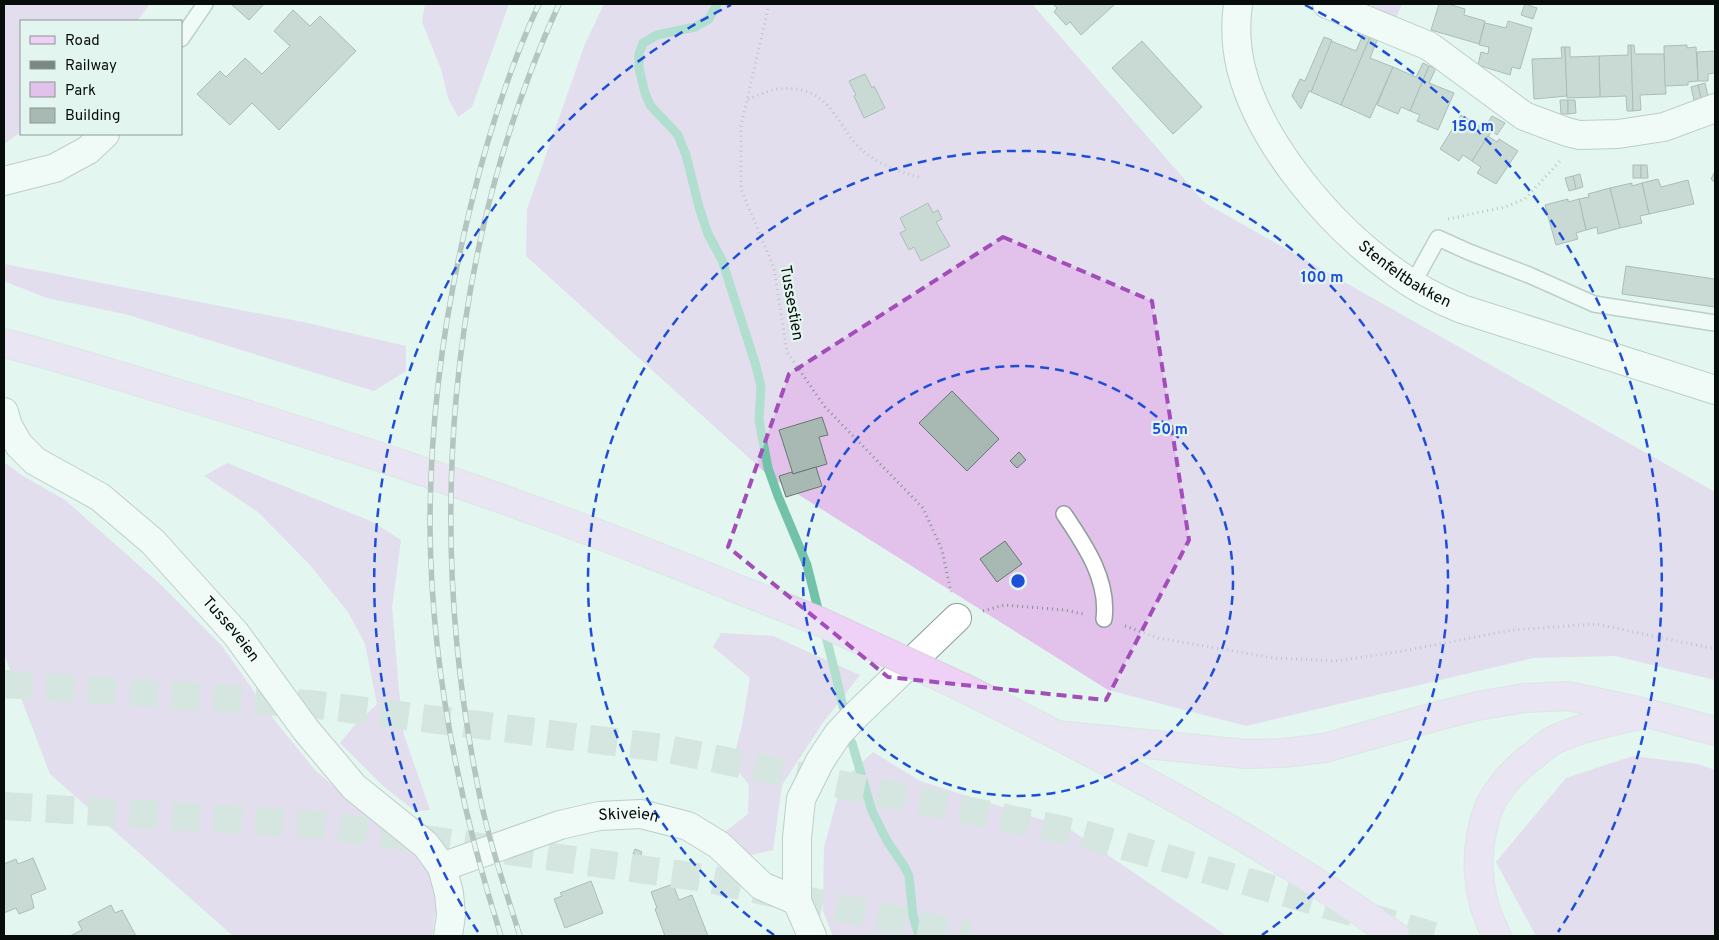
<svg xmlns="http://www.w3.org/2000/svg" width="1719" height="940" viewBox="0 0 1719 940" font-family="Overpass,sans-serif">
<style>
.green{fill:#e2c2eb}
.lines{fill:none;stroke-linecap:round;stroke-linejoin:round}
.stream{stroke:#72c1a9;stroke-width:9}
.building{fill:#a8b9b3;stroke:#677872}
.motorway-tunnel{stroke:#c2d2cd;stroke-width:28;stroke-dasharray:28 14;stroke-linecap:butt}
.service-casing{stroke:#8e9f99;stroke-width:18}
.minor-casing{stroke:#8e9f99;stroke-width:30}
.primary-casing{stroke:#d2d3d3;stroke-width:30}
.path{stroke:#85928e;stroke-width:3;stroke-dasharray:1 4;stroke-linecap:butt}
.service{stroke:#fff;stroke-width:15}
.minor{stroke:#fff;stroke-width:28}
.primary{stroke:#efd1f7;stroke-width:28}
.rail-casing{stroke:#7b8783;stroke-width:5.5}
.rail{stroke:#e3f5ef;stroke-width:4;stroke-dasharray:11;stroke-linecap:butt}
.primary-bridge-casing{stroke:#d2d3d3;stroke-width:30;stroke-linecap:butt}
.primary-bridge{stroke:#efd1f7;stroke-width:28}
.marked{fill:none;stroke:#a34dba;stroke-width:4;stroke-dasharray:10 6;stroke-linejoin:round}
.ring{fill:none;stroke:#1d4ed8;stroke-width:2.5;stroke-dasharray:9 6}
.labels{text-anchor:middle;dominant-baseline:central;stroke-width:4.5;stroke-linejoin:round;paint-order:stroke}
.street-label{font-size:16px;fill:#070d0b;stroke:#e3f5ef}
.centre{fill:#1d4ed8;stroke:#e3f5ef;stroke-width:2.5}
.ring-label{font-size:15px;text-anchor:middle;font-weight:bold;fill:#1d4ed8;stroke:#e3f5ef;stroke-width:4.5;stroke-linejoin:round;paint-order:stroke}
</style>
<rect width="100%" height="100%" fill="#e3f5ef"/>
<!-- green -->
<g class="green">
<polygon points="4,4 150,4 137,21 21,21 21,132 4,144"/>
<polygon points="425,4 509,4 472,107 458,117 448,98 441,69 422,22"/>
<polygon points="604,4 1032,4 1205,203 1715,492 1715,680 1615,656 1533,658 1246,726 1108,690 769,476 526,256 527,209 585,44"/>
<polygon points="1373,4 1402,4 1390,30 1369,21"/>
<polygon points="4,264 303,322 406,346 406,371 374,391 125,314 47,298 6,282 4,280"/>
<polygon points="4,462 23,476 65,500 159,583 222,646 272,717 315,770 373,821 414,850 439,887 432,936 233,936 50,774 4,654"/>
<polygon points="227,463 373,522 401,540 392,607 399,690 404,735 430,810 415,811 383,786 340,743 353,727 377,704 365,644 348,612 309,564 258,512 204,476"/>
<polygon points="721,633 773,636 860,675 822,724 782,785 773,850 747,856 725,832 748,814 749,785 732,763 742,726 750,678 713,647"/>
<polygon points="873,752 920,781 1068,828 1227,936 833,936 823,911 824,847 842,781"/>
<polygon points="1633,756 1698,764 1715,770 1715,936 1536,936 1496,862 1566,778"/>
</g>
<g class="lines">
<!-- stream -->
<g class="stream">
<polyline points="717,4 709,19 695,27 657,35 643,43 639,54 639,68 645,93 650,105 678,135 686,155 699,207 708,234 722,260 756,366 761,387 759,420 768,468 778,496 807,565 820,617"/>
<polyline points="824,629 836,676 843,707"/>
<polyline points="852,743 872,811 887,841 904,866 909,876 913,916 919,936"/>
</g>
</g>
<!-- building -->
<g class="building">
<polygon points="231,4 264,4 249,20"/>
<polygon points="1053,4 1113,4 1114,5 1081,35 1070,22 1066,25 1054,12 1057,8"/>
<polygon points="1439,4 1448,4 1465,9 1464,15 1485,21 1479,44 1431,30"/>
<polygon points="1525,4 1537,8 1533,19 1521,15"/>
<polygon points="293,10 310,26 320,16 356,51 279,130 252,103 230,125 197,94 220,71 226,77 245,58 262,74 290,46 274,31"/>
<polygon points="1508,21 1532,28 1520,69 1512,67 1510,75 1478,65 1481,52 1488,54 1489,47 1479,45 1485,23 1506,28"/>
<polygon points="1364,32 1371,35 1341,105 1311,92 1331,41 1356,51"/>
<polygon points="1371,35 1378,38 1370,58 1393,67 1370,118 1341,105"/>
<polygon points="1324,37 1332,40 1311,92 1309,91 1301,109 1292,96 1300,79 1305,81"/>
<polygon points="1142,41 1202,107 1173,134 1112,68"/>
<polygon points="1628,45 1631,45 1633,111 1627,111 1626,96 1600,97 1599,56 1628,55"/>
<polygon points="1631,45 1634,45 1635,54 1664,54 1666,94 1640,95 1641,110 1633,111"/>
<polygon points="1687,45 1687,48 1696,47 1698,81 1688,82 1688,85 1665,86 1664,46"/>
<polygon points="1561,47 1565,47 1567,96 1534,99 1532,59 1562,58"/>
<polygon points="1565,47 1570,47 1570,57 1599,56 1600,97 1567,98"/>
<polygon points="1715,51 1715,73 1708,74 1708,81 1698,81 1697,52"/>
<polygon points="1423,63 1429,66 1410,111 1401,107 1398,114 1377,105 1393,67 1416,77"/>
<polygon points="1429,66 1436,68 1429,83 1454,93 1438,130 1417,121 1420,115 1410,111"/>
<polygon points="865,74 872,88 874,86 885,108 864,118 854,96 856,95 849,81"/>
<polygon points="1705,83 1708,96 1701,98 1698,85"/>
<polygon points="1698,85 1701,98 1694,100 1691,87"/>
<polygon points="1560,100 1568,100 1568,114 1561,114"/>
<polygon points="1568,100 1575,100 1576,113 1568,114"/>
<polygon points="1461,115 1484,129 1492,116 1505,123 1497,135 1492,131 1472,161 1463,155 1459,161 1440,149"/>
<polygon points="1488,136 1497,142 1499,139 1518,151 1496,184 1477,173 1481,167 1472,161"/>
<rect x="1633" y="165" width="8" height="13"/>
<polygon points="1641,165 1647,165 1648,178 1641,178"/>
<polygon points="1715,171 1715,183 1711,179"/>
<polygon points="1580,174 1583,187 1576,189 1573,176"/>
<polygon points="1573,176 1576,189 1569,191 1565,178"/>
<polygon points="1658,179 1661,187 1688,180 1694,204 1649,214 1642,183"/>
<polygon points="1632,183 1632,186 1642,183 1649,214 1640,216 1642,223 1620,228 1610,188"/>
<polygon points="1610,188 1620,228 1598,234 1597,227 1586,230 1579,199 1589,197 1588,194"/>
<polygon points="1568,199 1568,202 1579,199 1586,230 1576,233 1578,239 1556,245 1545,205"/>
<polygon points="928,203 933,213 938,210 942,219 936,222 950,246 921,261 914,247 909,250 900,233 906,230 900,218"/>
<polygon points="1626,266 1715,279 1715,307 1622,294"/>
<polygon points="952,391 999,439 967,471 919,423"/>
<polygon points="822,417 828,435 819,437 827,464 793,474 779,430"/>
<polygon points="1019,452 1026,460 1017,468 1010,461"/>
<polygon points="816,467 822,486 786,497 779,476 792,472 793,474"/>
<polygon points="1005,541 1022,564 997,582 980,559"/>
<polygon points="635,849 642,852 640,857 633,854"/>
<polygon points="33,858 46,889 31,895 34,908 19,914 16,908 4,913 4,864 16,859 18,864"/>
<polygon points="591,881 603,913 565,928 554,899 562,896 560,893"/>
<polygon points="673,884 679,900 692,895 708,936 665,936 655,909 657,908 651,892"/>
<polygon points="111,905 115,913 122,910 136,936 70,936 82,930 78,922"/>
</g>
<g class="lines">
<!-- motorway-tunnel -->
<g class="motorway-tunnel">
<polyline points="4,684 310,704 663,748 1083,834 1434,936"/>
<polyline points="4,806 322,825 704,878 969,936"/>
</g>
<defs>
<g id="service">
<polyline points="181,39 205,4"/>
<polyline points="1412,285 1438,238 1469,252 1529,275 1594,304 1715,323"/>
<path d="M 1064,514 C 1085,545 1109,580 1104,619"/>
</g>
<g id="minor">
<path id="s1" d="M 1238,4 C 1235,25 1236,47 1241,68 C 1260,144 1330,225 1392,270 C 1413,286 1437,299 1462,309 L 1715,390"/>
<polyline points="1327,4 1429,46 1524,116 1567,132 1579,135 1618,134 1664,127 1715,108"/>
<polyline points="4,181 55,168 88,150 105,134"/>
<path id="s2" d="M 4,412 L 8,426 L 19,445 L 35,461 L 100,497 L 153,542 L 236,634 L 306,730 L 354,787 L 426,845 L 442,867 L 449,893 L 451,915 L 448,936"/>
<path id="s3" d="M 442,867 L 560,825 L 599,816 L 641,814 L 688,826 L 719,845 L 762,886 L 797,901"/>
<polyline points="812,936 797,901 797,838 801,799 820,761 838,734 854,717 957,618"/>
</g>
<g id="primary">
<path d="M 4,343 C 59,357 114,374 169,391 C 362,448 553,513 740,590"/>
<path d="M 964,688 C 1112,762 1261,839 1395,936"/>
<polyline points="1057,735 1245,754 1284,753 1325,748 1434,717 1477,706 1524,698 1568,696 1647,713 1715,731"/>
<path d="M 1497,936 C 1476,898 1473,851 1488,810 C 1495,790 1517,767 1534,755 C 1540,750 1546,745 1552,741 C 1580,727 1611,722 1640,715"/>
</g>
</defs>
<!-- service casing -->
<use href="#service" class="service-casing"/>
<!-- minor casing -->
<use href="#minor" class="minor-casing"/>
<!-- primary casing -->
<use href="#primary" class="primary-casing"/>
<!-- path -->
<g class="path">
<polyline points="769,4 741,126 741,189 774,268 787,352 825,407 923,508 942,550 951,592"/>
<path d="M 748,99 C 755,97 762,93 769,91 C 787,86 810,88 823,101 C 836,112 844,131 856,144 C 872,162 896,171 919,177"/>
<polyline points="1448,219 1505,207 1525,199 1561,160"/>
<polyline points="983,611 1004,605 1065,610 1083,614"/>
<polyline points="1125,626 1158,638 1274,658 1336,661 1403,651 1512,630 1596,624 1715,649"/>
</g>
<!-- service -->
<use href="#service" class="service"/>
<!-- minor -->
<use href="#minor" class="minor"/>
<!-- primary -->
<use href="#primary" class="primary"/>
<defs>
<g id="rail">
<path d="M 501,936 C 459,804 431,665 430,526 C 430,420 444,315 469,213 C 486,142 508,70 539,4"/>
<path d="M 520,936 C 506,892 491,848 481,802 C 425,536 445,253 559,4"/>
</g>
</defs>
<!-- rail casing -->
<use href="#rail" class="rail-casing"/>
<!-- rail -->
<use href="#rail" class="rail"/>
<defs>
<polyline id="primary-bridge" points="740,590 821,622 964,688"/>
</defs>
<!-- primary-bridge casing -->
<use href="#primary-bridge" class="primary-bridge-casing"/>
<!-- primary-bridge -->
<use href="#primary-bridge" class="primary-bridge"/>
</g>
<!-- marked area -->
<path d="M0 0H1719V940H0ZM 1003,237 L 1152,301 L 1189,540 L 1106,700 L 888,677 L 728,547 L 789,374 Z" fill="#e3f5ef" fill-opacity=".55" fill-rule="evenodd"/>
<path class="marked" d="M 1003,237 L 1152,301 L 1189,540 L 1106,700 L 888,677 L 728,547 L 789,374 Z"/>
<!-- distance rings -->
<g class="ring">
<circle cx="1018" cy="581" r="215"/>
<path d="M774 935A430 430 0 1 1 1262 935"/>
<path d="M478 932A644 644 0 0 1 731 5M1305 5A644 644 0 0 1 1558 932"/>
</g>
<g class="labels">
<!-- street labels -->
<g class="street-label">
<text stroke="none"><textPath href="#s1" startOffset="334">Stenfeltbakken</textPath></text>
<text transform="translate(791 303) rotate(80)">Tussestien</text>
<text stroke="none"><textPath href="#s2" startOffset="320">Tusseveien</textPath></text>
<text stroke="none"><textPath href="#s3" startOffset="195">Skiveien</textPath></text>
</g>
</g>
<circle cx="1018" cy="581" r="8" class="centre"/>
<g class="ring-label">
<text x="1473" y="131">150 m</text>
<text x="1322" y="282">100 m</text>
<text x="1170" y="434">50 m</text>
</g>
<!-- border -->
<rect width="1719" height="940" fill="none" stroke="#070d0b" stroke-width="10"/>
<!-- legend -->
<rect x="20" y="20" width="162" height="115" fill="#e3f5ef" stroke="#8b9894"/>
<rect x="30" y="36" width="25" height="8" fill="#efd1f7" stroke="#8b9894"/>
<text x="65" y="45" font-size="15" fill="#070d0b">Road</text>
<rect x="30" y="61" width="25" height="8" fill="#7b8783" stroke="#8b9894"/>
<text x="65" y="70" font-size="15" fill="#070d0b">Railway</text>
<rect x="30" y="82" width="25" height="15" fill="#e2c2eb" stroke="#8b9894"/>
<text x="65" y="95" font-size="15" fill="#070d0b">Park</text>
<rect x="30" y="108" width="25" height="15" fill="#a8b9b3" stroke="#8b9894"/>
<text x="65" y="120" font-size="15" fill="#070d0b">Building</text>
</svg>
